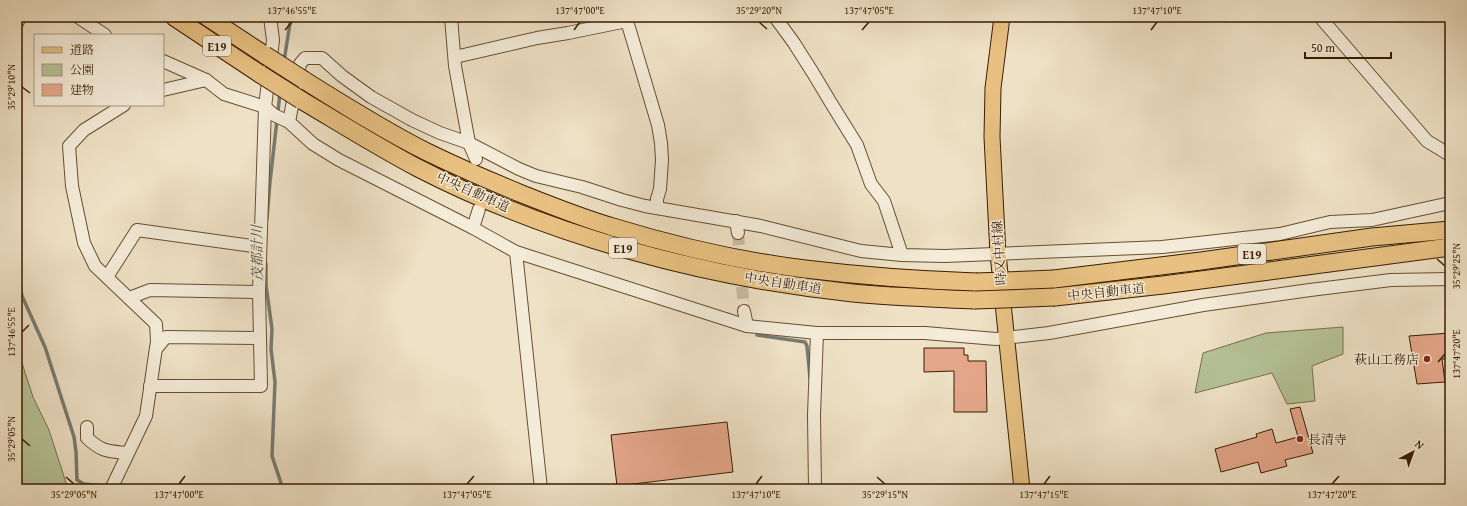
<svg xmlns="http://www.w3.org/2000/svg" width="1467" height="506" viewBox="0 0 1467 506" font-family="'Gentium Book Plus','Noto Serif JP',serif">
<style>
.green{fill:#b5c397;stroke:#77704c}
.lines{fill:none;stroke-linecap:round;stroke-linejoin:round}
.stream{stroke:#767c72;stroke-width:3.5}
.building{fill:#e5a78a;stroke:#391d01}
.minor-tunnel{stroke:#caba9e;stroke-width:12;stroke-dasharray:12 6;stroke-linecap:butt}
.minor-casing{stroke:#664e32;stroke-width:14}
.major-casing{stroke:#391d01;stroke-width:17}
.highway-casing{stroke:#391d01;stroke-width:19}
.minor{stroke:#f4ecd9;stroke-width:12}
.major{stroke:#e7c082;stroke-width:15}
.highway{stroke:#e7c082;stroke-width:17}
.highway-bridge-casing{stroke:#391d01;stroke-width:19;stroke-linecap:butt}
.highway-bridge{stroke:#e7c082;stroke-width:17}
.ticks{fill:none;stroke:#391d01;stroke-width:1.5}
.poi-dot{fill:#8f2418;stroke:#f4ecd9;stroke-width:1.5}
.labels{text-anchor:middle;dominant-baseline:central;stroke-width:3;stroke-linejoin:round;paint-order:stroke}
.shield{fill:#f4ecd9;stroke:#715b42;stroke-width:1}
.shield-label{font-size:12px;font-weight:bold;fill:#391d01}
.street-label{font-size:13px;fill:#391d01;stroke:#f4ecd9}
.poi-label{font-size:13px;fill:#391d01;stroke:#f4ecd9;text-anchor:end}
.water-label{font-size:14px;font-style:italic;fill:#574c3a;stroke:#f4ecd9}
.neatline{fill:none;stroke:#391d01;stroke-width:1.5}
.ticks-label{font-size:10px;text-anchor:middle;fill:#391d01}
</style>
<rect width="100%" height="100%" fill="#eee1c5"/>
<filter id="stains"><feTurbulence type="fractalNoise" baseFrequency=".005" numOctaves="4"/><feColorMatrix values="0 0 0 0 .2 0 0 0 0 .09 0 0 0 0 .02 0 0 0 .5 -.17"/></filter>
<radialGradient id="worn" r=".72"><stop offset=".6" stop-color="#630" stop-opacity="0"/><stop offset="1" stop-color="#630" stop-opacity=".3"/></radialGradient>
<!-- green -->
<g class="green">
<polygon points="1343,327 1343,354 1312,366 1315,401 1287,404 1272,373 1195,393 1203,353 1266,333"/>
<polygon points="17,348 33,397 49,430 68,489 17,489"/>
</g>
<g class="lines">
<!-- stream -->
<g class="stream">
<polyline points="284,61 291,17"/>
<polyline points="267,218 270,182 280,93"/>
<polyline points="266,264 266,285 272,329 271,349 275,382 272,456 283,489"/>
<polyline points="17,270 22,296 45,347 74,437 76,452 77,480 84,484 114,487 119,489"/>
<polyline points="757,335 805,342 807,346 810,378"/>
</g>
</g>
<!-- building -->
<g class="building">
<polygon points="1450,333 1450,359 1442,359 1445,382 1417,384 1409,336"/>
<polygon points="924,348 964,348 964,355 968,355 968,361 986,361 987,412 954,412 954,371 924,372"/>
<polygon points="1300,407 1313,453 1285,460 1287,466 1261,473 1258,462 1221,472 1215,449 1257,437 1256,434 1272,429 1276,443 1298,437 1290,409"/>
<polygon points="727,422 733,472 617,486 611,435"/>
</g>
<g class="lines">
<!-- minor-tunnel -->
<polyline class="minor-tunnel" points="738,233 744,311"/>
<defs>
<g id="minor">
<polyline points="78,17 105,35"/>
<polyline points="451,17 455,66 469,143 476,159"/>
<polyline points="775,17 794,43 813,73 831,103 857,145 871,184 884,201 902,255"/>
<polyline points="1320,17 1427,141 1450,155"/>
<polyline points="17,23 20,17"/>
<polyline points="455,57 537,38 568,33 627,21 658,125 661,143 662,160 660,189 657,199 657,207"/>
<polyline points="163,61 206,80 224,94 265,107 274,115 289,122 313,144 339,160 473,228 516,252 747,326 817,333 925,333 996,339 1049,333 1203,305 1310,290 1391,280 1450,279"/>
<polyline points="163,90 206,80"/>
<polyline points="289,122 300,64 305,58 322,58 342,76 371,97 412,120 440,133 469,143 519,169 536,176 582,187 622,200 645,206 761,226 861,251 902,255 945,256 1162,247 1280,234 1330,222 1372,220 1450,203"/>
<polyline points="736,221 738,233"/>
<polyline points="473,228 479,209"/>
<polyline points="516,252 541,489"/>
<polyline points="107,277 137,230 260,247"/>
<polyline points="129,298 150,290 259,292"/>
<polyline points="744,311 747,326"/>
<polyline points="156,349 166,337 260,338 259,292 265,107 273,40 270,17"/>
<polyline points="150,386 261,386 260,338"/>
<path d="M 87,427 L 87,438 C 102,452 108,451 127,453"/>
<polyline points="111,489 146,416 157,341 156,324 95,266 84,243 72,186 69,146 84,130 124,105"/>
<polyline points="815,489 814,415 817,333"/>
</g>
<polyline id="major" points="1002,17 993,88 992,137 998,254 1022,489"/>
<g id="highway">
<polyline points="174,17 260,74"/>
<polyline points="207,17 265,55"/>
<path d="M 304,80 C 344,105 385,131 427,152 C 458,167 490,181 522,194 C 552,206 582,218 613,227 C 675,246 740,261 805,269 C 862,276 918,280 976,282"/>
<path d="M 301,100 C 340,123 378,147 418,168 C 550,236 706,278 853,293 C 894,297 934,298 975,300"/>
<polyline points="1054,279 1201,261 1372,237 1450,230"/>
<polyline points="1055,297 1163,285 1450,247"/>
</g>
</defs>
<!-- minor casing -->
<use href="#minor" class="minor-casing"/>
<!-- major casing -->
<use href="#major" class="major-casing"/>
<!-- highway casing -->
<use href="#highway" class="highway-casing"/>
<!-- minor -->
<use href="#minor" class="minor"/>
<!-- major -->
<use href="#major" class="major"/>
<!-- highway -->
<use href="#highway" class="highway"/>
<defs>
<g id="highway-bridge">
<polyline points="265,55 304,80"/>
<polyline points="260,74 301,100"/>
<polyline points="976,282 1054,279"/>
<polyline points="975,300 1055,297"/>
</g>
</defs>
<!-- highway-bridge casing -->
<use href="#highway-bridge" class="highway-bridge-casing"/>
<!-- highway-bridge -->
<use href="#highway-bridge" class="highway-bridge"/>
</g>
<!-- ticks -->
<path class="ticks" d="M 759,22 L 767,29M 285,30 L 292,22M 574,30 L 580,22M 862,30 L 869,22M 1151,30 L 1157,22M 22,87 L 30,93M 1437,259 L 1445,266M 22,332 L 29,325M 1438,362 L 1445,354M 22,439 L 30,446M 66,477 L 74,484M 877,477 L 885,484M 179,484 L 185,476M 467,484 L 474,476M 756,484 L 762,476M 1044,484 L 1050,476M 1332,484 L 1339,476"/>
<!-- markers -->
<g class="poi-dot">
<circle cx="1427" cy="359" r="4"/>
<circle cx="1300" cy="439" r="4"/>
</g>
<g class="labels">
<!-- shield labels -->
<g class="shield">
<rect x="203" y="36" width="28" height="20" rx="3"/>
<rect x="609" y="238" width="28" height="20" rx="3"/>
<rect x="1238" y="244" width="28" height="20" rx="3"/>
</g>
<g class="shield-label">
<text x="217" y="46">E19</text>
<text x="623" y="248">E19</text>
<text x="1252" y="254">E19</text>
</g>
<!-- street labels -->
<g class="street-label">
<text transform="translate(473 192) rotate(24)">中央自動車道</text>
<text transform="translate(999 253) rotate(-94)">時又中村線</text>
<text transform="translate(783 283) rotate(9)">中央自動車道</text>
<text transform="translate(1106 292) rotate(-6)">中央自動車道</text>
</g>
<!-- poi labels -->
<g class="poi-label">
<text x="1419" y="359">萩山工務店</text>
<text x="1308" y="439" text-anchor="start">長清寺</text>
</g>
<!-- water labels -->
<g class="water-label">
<text transform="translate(257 253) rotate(-91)">茂都計川</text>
</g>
</g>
<!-- margin -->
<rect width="1467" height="506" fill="none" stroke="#eee1c5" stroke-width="44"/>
<!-- legend -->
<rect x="34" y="34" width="130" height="72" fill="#f4ecd9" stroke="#a99983"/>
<rect x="42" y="47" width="20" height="6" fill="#e7c082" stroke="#a99983"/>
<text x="70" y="54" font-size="12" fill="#391d01">道路</text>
<rect x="42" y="64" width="20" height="12" fill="#b5c397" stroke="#a99983"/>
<text x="70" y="74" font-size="12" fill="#391d01">公園</text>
<rect x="42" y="84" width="20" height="12" fill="#e5a78a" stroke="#a99983"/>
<text x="70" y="94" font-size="12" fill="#391d01">建物</text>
<!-- north arrow -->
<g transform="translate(1413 452) rotate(41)" stroke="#f4ecd9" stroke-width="3" paint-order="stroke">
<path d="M0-3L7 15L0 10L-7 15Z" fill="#391d01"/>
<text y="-6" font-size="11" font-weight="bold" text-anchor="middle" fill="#391d01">N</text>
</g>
<!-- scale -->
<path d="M1305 52v6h86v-6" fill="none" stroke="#391d01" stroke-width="2"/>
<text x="1311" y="52" font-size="12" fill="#391d01" stroke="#f4ecd9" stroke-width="3" paint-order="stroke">50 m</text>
<rect x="22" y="22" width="1423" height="462" class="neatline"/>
<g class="ticks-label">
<text x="292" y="14">137°46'55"E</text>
<text x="580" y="14">137°47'00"E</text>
<text x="759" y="14">35°29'20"N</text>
<text x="869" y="14">137°47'05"E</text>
<text x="1157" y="14">137°47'10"E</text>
<text transform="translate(11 87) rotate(-90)" y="4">35°29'10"N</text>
<text transform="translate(1456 266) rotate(-90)" y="4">35°29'25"N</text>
<text transform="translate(11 332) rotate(-90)" y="4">137°46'55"E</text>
<text transform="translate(1456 354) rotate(-90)" y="4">137°47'20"E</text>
<text transform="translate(11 439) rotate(-90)" y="4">35°29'05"N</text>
<text x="74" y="498">35°29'05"N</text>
<text x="179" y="498">137°47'00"E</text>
<text x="467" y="498">137°47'05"E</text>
<text x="756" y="498">137°47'10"E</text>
<text x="885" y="498">35°29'15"N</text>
<text x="1044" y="498">137°47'15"E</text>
<text x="1332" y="498">137°47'20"E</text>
</g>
<rect width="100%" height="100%" filter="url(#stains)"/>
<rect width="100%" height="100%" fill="url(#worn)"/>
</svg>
